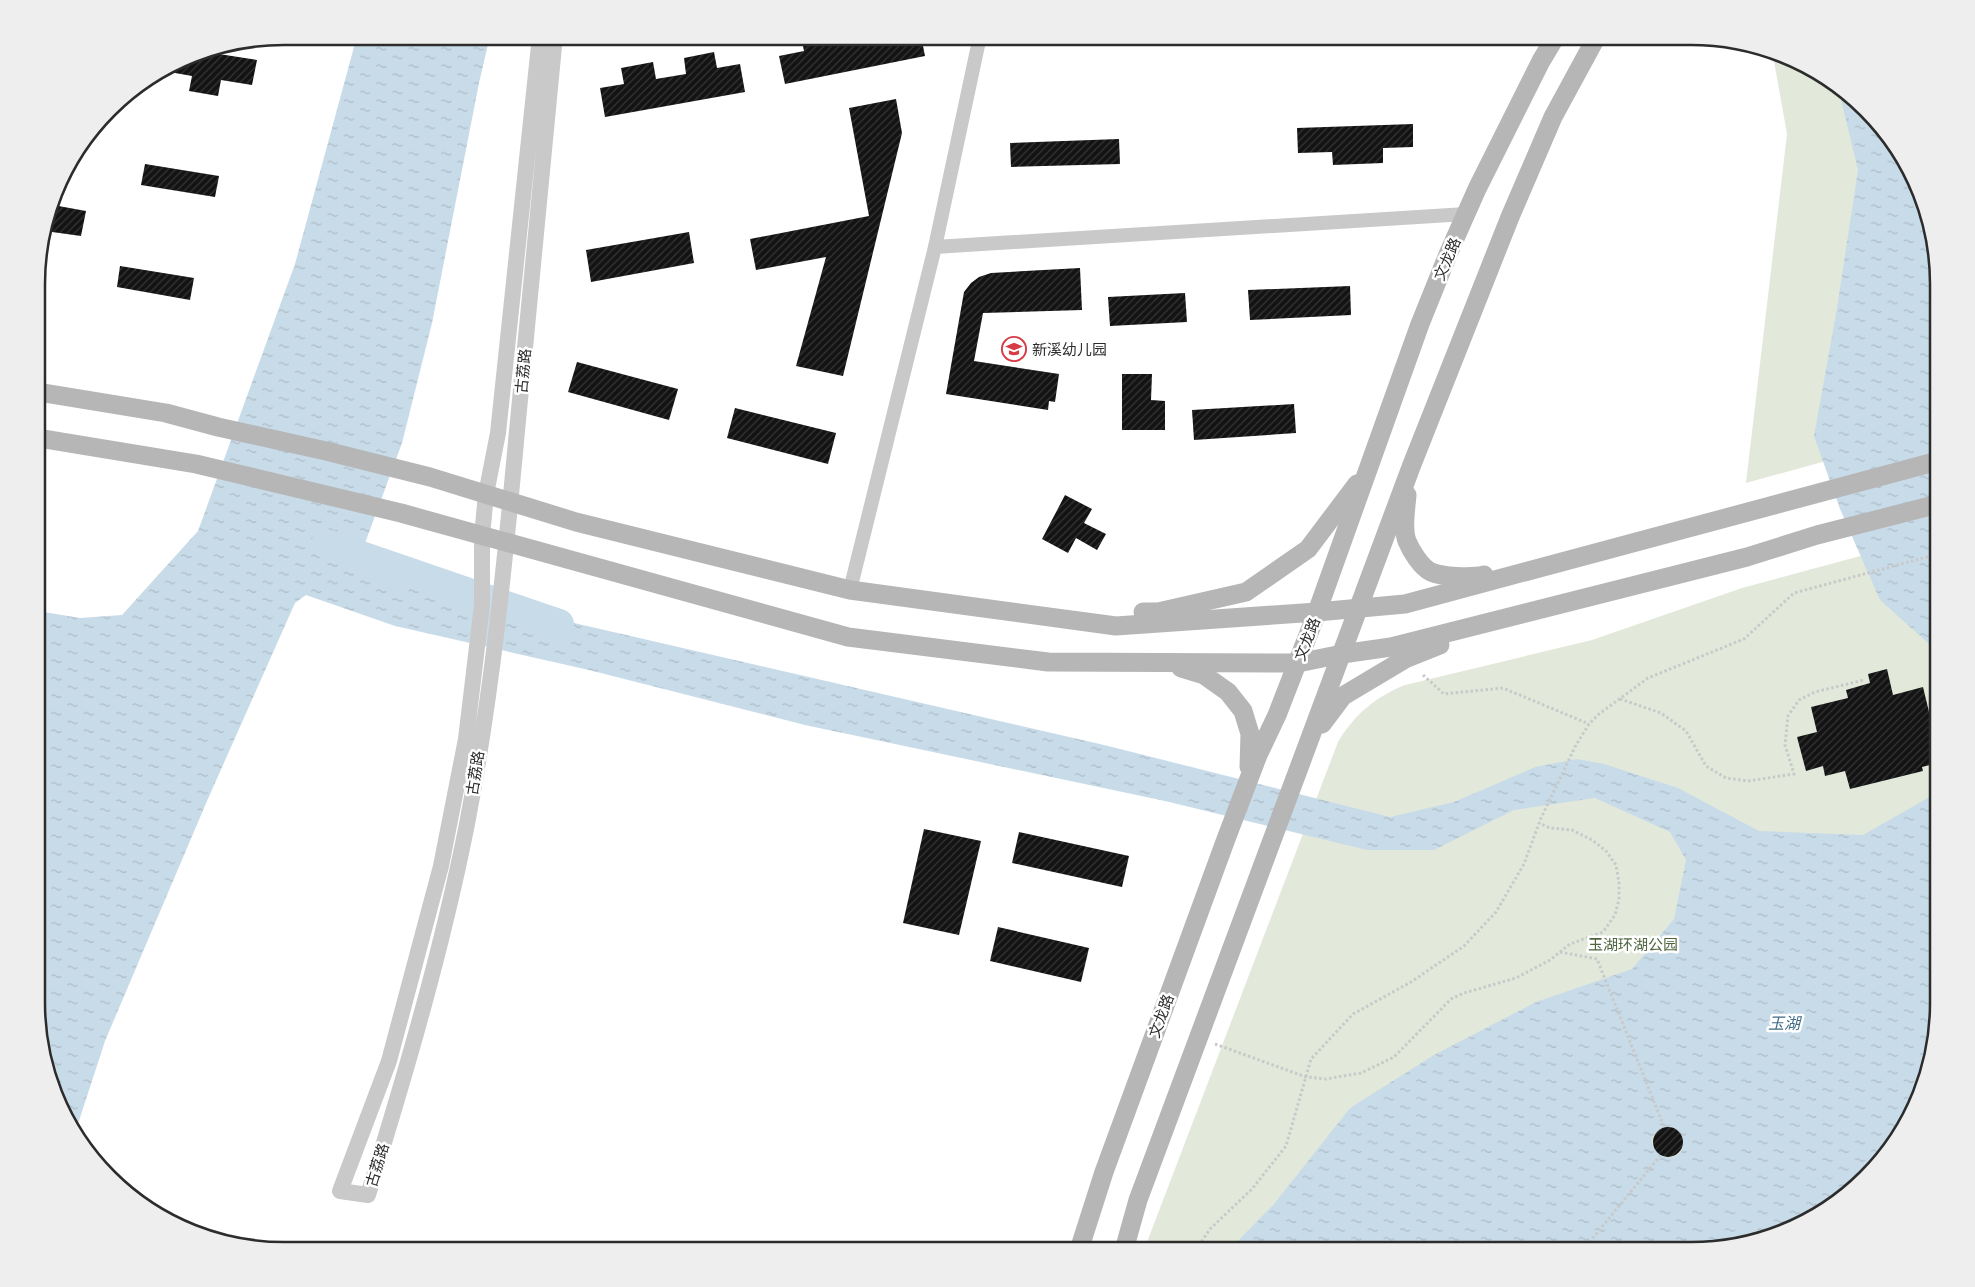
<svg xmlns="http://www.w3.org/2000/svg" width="1975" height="1287" viewBox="0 0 1975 1287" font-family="'PT Sans Narrow','Noto Sans SC',sans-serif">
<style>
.park{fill:#e2e9db}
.water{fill:url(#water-ripples);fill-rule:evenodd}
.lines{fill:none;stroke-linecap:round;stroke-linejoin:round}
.river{stroke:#c8dbe8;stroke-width:30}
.building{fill:url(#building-hatch)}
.path{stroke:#c9c9c9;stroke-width:3;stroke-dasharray:2.5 2.5;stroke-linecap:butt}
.minor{stroke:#c9c9c9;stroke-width:14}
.tertiary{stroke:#c9c9c9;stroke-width:16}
.secondary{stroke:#b6b6b6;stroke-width:19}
.labels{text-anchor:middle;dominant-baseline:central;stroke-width:5;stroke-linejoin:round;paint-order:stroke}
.street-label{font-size:15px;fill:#2c2c2c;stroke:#fff}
.poi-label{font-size:15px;fill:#2c2c2c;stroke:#fff;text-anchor:start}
.park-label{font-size:15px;fill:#4f643e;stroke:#fff}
.water-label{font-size:16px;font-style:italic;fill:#416c87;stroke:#fff}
.rim{fill:none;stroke:#2c2c2c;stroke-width:2.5}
</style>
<defs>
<pattern id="water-ripples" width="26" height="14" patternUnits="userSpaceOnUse" patternTransform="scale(1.25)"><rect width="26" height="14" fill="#c8dbe8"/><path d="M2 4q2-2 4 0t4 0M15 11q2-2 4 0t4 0" fill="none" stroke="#acbcc7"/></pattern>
<pattern id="building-hatch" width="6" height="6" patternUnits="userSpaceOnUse" patternTransform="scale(1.25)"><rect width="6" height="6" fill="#131313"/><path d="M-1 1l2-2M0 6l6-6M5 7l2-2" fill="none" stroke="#363636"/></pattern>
</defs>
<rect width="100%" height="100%" fill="#fff"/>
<!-- park -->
<g class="park">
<polygon points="1772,50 1829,78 1877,121 1906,161 1930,220 1938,268 1938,430 1746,483 1787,134"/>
<path d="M 1938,535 L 1938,1019 L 1926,1082 L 1897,1141 L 1854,1189 L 1814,1218 L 1755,1242 L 1707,1250 L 1144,1250 L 1338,742 C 1354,715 1375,697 1405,685 L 1592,640 L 1742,588 Z"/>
</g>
<!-- water -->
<g class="water">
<path d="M 357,36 L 490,36 L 479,83 L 432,323 L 402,443 L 361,554 L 396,582 L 1104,745 L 1390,817 L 1454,802 L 1535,767 L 1577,759 L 1604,764 L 1678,788 L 1759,831 L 1863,835 L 1933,795 L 1938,780 L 1938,1019 L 1926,1082 L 1897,1141 L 1854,1189 L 1814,1218 L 1755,1242 L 1707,1250 L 1229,1250 L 1274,1204 L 1350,1108 L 1434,1055 L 1536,1002 L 1632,969 L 1674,919 L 1686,860 L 1670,832 L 1595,798 L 1514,810 L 1434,850 L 1367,850 L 1165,801 L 805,725 L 589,670 L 395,626 L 306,595 L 295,603 L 207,801 L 105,1041 L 75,1133 L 70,1127 L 38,1035 L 38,701 L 46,679 L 38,672 L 38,611 L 80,618 L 122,615 L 198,531 L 295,264 ZM 1664,1127 C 1673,1126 1683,1131 1683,1142 C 1683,1176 1628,1145 1664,1127 Z"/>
<polygon points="1838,87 1877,121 1906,161 1930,220 1938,268 1938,652 1880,600 1840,509 1814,436 1837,308 1858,170"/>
</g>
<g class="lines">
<!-- river -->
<polyline class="river" points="326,544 559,624"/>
</g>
<!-- building -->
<g class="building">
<polygon points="801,36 834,36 836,45 866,39 865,36 921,36 925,56 785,84 779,56 804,51"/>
<polygon points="206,52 257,60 252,85 221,80 218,96 189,91 192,76 164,71 190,55"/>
<polygon points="714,52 717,68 740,64 745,92 605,117 600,88 624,84 621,68 653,62 656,79 686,74 684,58"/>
<polygon points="896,99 902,133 843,376 796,366 826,257 756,270 750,239 869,216 849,108"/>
<polygon points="1413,124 1413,147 1383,148 1383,163 1333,165 1332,152 1298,153 1297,128"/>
<polygon points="1119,139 1120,164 1011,167 1010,143"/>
<polygon points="145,164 219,176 215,197 141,185"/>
<polygon points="53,205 86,211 81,236 45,231"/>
<polygon points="689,232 694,263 591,282 586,250"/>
<polygon points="120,266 194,278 190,300 117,287"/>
<polygon points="1080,268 1082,310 983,313 974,361 1059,374 1055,402 1049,401 1048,410 946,394 964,292 971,283 979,277 991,273"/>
<polygon points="1350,286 1351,315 1250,320 1248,290"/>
<polygon points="1185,293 1187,322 1110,326 1108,297"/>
<polygon points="577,362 678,389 669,420 568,392"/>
<polygon points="1122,374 1152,374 1151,400 1165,401 1165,430 1122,430"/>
<polygon points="1294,404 1296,433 1194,440 1192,410"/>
<polygon points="735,408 836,433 828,464 727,438"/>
<polygon points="1065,495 1092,509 1084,523 1106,534 1097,550 1076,538 1068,553 1042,539"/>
<polygon points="1887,669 1893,695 1923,687 1936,741 1938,740 1938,763 1922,767 1923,771 1850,789 1845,771 1825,776 1823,766 1806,771 1797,737 1817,732 1811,707 1848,698 1846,690 1870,683 1868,674"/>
<polygon points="924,829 981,841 959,935 903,923"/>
<polygon points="1019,832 1129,856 1122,887 1012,863"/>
<polygon points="998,927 1089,948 1081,982 990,961"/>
<circle cx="1668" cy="1142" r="15"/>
</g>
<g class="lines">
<!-- path -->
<g class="path">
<polyline points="1423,675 1444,694 1503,688 1589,724"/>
<polyline points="1620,699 1661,713 1686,731 1706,766 1726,778 1748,781 1794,774 1785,745 1788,716 1799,700 1815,692 1864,680"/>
<polyline points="1560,952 1597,959 1664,1127"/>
<polyline points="1215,1044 1306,1077 1326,1079 1361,1073 1394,1057 1451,999 1464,993 1516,978 1550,960 1570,944 1603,932 1615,915 1619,899 1619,883 1616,865 1606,851 1592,840 1572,830 1550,828 1539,823"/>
<polyline points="1196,1250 1210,1229 1252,1189 1286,1146 1311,1059 1353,1014 1411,982 1464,946 1496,912 1524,864 1541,818 1576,745 1589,724 1599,714 1648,678 1744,639 1794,593 1938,554"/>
<polyline points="1583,1250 1660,1156"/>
</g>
<!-- minor -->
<g class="minor">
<polyline points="935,247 980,36"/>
<polyline points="850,590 935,247 1466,214"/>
</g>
<!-- tertiary -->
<path class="tertiary" d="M 540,36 L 498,433 L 486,494 L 482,536 L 482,605 L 466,739 L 441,866 L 389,1061 L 340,1191 L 368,1195 C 406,1072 442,950 467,824 C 492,694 505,562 517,431 C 530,299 542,168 555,36"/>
<!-- secondary -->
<g class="secondary">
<polyline points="38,392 166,413 218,427 326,451 430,477 576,522 850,590 1116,626 1317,612 1405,604 1938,461"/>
<polyline points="38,438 196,464 401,513 848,637 1048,662 1298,663 1342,654 1391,647 1747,557 1817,535 1938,504"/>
<path d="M 1407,495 C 1406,509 1402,528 1407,541 C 1411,551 1421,567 1431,572 C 1442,577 1472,578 1484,575"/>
<polyline points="1143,612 1158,612 1246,592 1308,549 1357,484"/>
<polyline points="1181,668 1204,675 1228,692 1243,711 1250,734 1249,767"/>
<polyline points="1322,724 1343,696 1405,659 1440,645"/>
<polyline points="1079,1250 1104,1172 1226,839 1258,755 1277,715 1317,612 1420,324 1449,252 1477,189 1541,61 1556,36"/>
<polyline points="1124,1250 1138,1200 1411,467 1510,217 1553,117 1597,36"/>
</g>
</g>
<!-- icons -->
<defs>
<symbol id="school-ring" viewBox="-11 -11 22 22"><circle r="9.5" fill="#fff" stroke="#d73b45" stroke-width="1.5"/><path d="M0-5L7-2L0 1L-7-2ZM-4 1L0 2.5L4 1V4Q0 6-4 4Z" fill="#d73b45"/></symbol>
</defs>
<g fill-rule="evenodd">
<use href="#school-ring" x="1000" y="335" width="28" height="28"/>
</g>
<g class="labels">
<!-- street labels -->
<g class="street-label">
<text transform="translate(1447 259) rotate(-67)">文龙路</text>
<text transform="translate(523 371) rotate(-85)">古荔路</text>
<text transform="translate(1307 639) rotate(-69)">文龙路</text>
<text transform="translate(475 773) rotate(-81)">古荔路</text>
<text transform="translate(1161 1016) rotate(-70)">文龙路</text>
<text transform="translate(377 1165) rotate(-73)">古荔路</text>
</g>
<!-- poi labels -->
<g class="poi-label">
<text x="1032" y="349">新溪幼儿园</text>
</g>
<!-- park labels -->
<g class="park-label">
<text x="1633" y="944">玉湖环湖公园</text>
</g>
<!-- water labels -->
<g class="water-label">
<text x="1784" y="1023">玉湖</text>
</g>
</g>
<!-- crop -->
<path d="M0 0H1975V1287H0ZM284 45H1691A239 239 0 0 1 1930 284V1003A239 239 0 0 1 1691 1242H284A239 239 0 0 1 45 1003V284A239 239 0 0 1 284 45Z" fill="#eee" fill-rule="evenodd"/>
<path class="rim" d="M284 45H1691A239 239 0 0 1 1930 284V1003A239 239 0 0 1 1691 1242H284A239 239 0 0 1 45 1003V284A239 239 0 0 1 284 45Z"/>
</svg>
